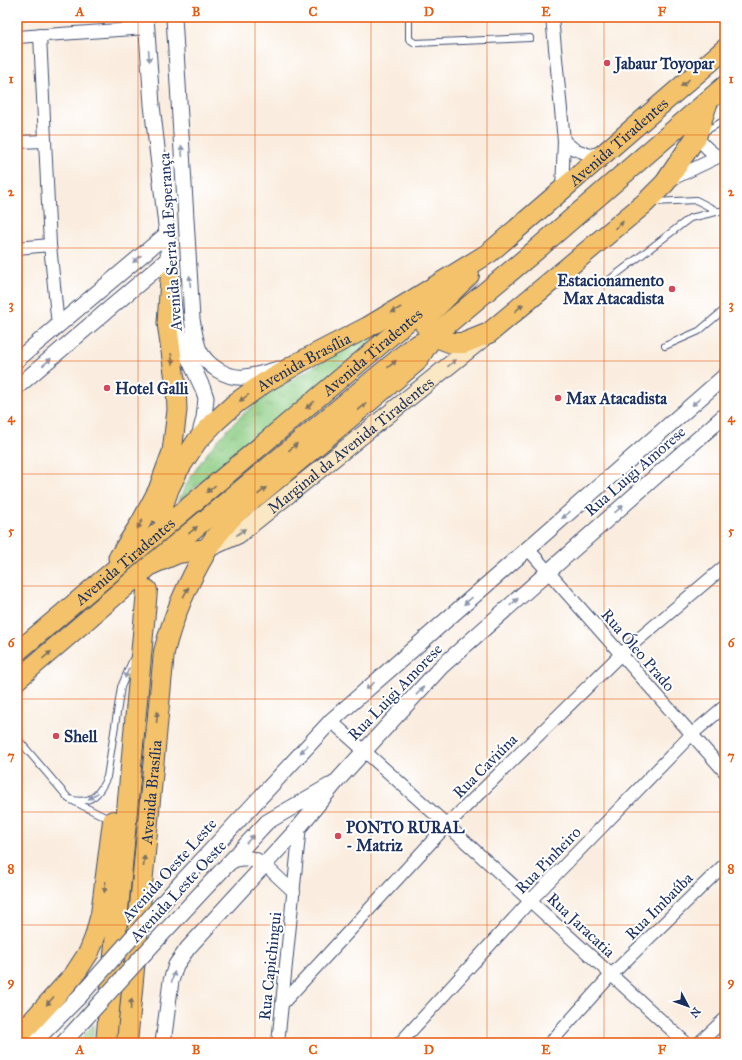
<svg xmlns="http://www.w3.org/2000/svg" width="742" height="1060" viewBox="0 0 742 1060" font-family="'IM FELL Great Primer',serif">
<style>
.grass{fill:url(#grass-dots);stroke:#547e70}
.park{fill:url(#park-tufts);stroke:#547e70}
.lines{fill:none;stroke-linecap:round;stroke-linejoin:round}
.service-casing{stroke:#3c4c71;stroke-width:8}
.minor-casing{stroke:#3c4c71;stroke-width:14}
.tertiary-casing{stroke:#3c4c71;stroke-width:17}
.secondary-casing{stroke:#3c4c71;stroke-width:19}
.primary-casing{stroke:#3c4c71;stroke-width:21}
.trunk-casing{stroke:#3c4c71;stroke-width:22}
.service{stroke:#fff;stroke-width:6}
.minor{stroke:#fff;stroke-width:12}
.tertiary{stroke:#fff;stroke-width:15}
.secondary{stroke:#fae7c3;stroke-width:17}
.primary{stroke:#f3c26a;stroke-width:19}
.trunk{stroke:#f3c26a;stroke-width:20}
.tertiary-bridge-casing{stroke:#3c4c71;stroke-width:17;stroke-linecap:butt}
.tertiary-bridge{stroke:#fff;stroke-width:15}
.oneway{fill:#8d97ae}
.oneway2{fill:#7c7163}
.oneway3{fill:#8a8b90}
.grid{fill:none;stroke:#e8590c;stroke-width:1;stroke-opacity:0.55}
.poi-dot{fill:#d1495b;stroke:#fff;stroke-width:1.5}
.labels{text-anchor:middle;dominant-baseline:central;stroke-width:4;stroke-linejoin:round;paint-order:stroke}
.poi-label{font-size:16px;font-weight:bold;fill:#1b2f5e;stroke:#fff;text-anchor:start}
.street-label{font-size:16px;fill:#1b2f5e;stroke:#fff}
.neatline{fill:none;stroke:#e8590c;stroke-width:1.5}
.grid-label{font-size:13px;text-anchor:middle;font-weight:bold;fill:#e8590c}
</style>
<defs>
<pattern id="grass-dots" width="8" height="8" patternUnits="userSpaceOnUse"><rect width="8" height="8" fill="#8ccc83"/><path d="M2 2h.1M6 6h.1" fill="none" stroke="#72a66e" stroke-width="1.8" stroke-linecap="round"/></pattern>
<pattern id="park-tufts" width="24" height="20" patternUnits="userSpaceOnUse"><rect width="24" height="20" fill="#8ccc83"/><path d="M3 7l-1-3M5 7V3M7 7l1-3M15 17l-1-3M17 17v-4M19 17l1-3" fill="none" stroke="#72a66e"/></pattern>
</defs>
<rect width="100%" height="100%" fill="#fff"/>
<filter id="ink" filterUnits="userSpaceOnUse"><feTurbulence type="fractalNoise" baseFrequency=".025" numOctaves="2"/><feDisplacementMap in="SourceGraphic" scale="8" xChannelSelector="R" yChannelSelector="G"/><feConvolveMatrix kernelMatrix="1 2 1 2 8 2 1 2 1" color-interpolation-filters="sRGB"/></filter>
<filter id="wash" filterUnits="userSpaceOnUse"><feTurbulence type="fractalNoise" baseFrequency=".012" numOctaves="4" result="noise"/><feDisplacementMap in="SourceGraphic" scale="16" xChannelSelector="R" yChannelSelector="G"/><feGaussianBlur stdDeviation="0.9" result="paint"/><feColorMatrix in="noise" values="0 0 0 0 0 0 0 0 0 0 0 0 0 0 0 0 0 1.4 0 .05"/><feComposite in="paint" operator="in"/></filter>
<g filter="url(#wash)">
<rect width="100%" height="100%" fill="#faeddf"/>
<!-- grass -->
<polygon class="grass" points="94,1024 92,1043 77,1043"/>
<!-- park -->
<path class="park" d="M 409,310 L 178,502 C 182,492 188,481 194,472 C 214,441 237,418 266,395 Z"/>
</g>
<g filter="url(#ink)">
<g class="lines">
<defs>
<g id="service">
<polyline points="409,17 409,39 415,43 530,38"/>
<polyline points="702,133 725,120"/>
<polyline points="654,202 696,200 719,212"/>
<polyline points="609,280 690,218 725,210"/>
<polyline points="665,346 699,331 725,309"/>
<polyline points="17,738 69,799 111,820"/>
<path d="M 69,799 C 91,805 99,795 107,777 L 121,687 L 133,659"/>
</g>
<g id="minor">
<polyline points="552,17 564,141 562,190"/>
<polyline points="40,35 50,245 58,326"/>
<polyline points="17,37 147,28"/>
<polyline points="696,137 708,149 718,157"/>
<polyline points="564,141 574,149 590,155 602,152"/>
<polyline points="17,142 45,141"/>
<polyline points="668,181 718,157 725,155"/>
<polyline points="17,248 50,245"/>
<polyline points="528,549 725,772"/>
<polyline points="331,721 447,825 686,1043"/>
<polyline points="265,865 294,892"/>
<polyline points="282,1004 447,825 621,654 725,566"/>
<polyline points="278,1043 300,826"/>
<polyline points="400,1043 530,901 692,734 725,706"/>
<polyline points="550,1043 611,975 725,864"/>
<polyline points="699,1043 725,1019"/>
</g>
<g id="tertiary">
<polyline points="146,17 152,105 167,234 170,279 176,324 185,350 203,389 206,398 204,418 198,440"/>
<path d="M 174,17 L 192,319 C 194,330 195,340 199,350 C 207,366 227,379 245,377 C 256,376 267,372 278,369"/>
<polyline points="17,360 167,234"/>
<polyline points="17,387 168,259"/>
<path d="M 228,864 C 238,854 254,858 265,865"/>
<polyline points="175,889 331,721 725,376"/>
<polyline points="156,941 267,822 329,786"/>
<polyline points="33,1043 80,996"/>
<polyline points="63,1043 85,1019"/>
<polyline points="163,1043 171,981 176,965 188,948 300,826 336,782 441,667 725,415"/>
</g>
<g id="secondary">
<path id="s1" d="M 207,549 L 238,535 L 482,339"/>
</g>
<g id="primary">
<polyline points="118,558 141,522 158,490 172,452 177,410 176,387 167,323 170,279"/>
<path id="s2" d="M 17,652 L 439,295"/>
<polyline points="17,680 152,564 411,348 433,336"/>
</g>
<g id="trunk">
<polyline points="469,275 429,314 425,325 433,336 452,343 464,343 489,333 645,203 665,183 696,137 708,101"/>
<path id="s3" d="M 160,514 L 169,488 L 178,470 L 197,441 L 216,421 L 236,403 L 264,383 L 300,362 L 368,327 L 408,303 L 489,253 L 725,49"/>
<polyline points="152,564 178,553 207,549"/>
<polyline points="17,1038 74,975 89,952 95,937 101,914 113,821"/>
<polyline points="106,1043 147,590"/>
<path id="s4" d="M 127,1043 L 164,652 C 173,616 188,582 207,550 C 214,537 225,525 235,514 L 416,362 L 433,336 L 536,250 L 725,86"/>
</g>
</defs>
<!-- service casing -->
<use href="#service" class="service-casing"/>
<!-- minor casing -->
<use href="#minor" class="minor-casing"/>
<!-- tertiary casing -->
<use href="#tertiary" class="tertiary-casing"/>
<!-- secondary casing -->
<use href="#secondary" class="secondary-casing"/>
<!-- primary casing -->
<use href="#primary" class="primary-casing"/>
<!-- trunk casing -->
<use href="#trunk" class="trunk-casing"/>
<!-- service -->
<use href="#service" class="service"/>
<!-- minor -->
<use href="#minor" class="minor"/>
<!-- tertiary -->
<use href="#tertiary" class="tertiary"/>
<!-- secondary -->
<use href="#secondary" class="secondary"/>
<!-- primary -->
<use href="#primary" class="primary"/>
<!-- trunk -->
<use href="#trunk" class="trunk"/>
<defs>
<g id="tertiary-bridge">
<polyline points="80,996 175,889"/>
<polyline points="85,1019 156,941"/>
</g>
</defs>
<!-- tertiary-bridge casing -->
<use href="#tertiary-bridge" class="tertiary-bridge-casing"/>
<!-- tertiary-bridge -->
<use href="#tertiary-bridge" class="tertiary-bridge"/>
</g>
<!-- one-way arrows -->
<defs><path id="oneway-solid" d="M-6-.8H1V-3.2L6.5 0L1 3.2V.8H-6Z"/></defs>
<g class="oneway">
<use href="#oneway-solid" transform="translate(149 56) rotate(86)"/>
<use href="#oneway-solid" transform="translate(182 151) rotate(-94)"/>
<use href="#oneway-solid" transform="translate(137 259) rotate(140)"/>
<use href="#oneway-solid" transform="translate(190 281) rotate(-94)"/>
<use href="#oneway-solid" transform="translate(47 362) rotate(-40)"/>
<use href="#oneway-solid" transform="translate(696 402) rotate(139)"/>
<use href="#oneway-solid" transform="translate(619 509) rotate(-41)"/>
<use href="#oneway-solid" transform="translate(566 515) rotate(139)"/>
<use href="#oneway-solid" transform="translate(468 601) rotate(139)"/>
<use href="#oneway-solid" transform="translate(514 602) rotate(-42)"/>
<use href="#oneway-solid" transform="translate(127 673) rotate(112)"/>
<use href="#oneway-solid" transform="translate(370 686) rotate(139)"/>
<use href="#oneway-solid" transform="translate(420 691) rotate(-47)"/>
<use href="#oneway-solid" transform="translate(304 749) rotate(133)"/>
<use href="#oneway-solid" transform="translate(93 796) rotate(146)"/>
<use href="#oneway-solid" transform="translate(250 839) rotate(-47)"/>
<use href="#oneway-solid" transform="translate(173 977) rotate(-74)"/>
</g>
<g class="oneway2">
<use href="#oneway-solid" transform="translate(685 83) rotate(139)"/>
<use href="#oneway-solid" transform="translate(619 225) rotate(-40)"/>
<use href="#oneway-solid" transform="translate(519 308) rotate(-40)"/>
<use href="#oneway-solid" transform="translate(396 310) rotate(150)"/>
<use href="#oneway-solid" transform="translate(172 359) rotate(81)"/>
<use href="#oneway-solid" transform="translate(392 364) rotate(-40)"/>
<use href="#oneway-solid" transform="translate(244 398) rotate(144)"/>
<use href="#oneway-solid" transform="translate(310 405) rotate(140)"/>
<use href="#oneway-solid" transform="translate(362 407) rotate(-40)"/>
<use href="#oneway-solid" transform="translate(293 447) rotate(-40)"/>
<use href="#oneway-solid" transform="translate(211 489) rotate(140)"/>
<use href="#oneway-solid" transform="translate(262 491) rotate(-41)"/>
<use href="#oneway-solid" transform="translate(140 524) rotate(119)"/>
<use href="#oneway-solid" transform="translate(193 530) rotate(-40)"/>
<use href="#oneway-solid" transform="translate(186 592) rotate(-62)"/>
<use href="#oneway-solid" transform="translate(47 655) rotate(-40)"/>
<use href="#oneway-solid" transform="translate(157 717) rotate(-85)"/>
<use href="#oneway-solid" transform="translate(144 861) rotate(-85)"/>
<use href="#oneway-solid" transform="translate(105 887) rotate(97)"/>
<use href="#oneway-solid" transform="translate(50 1001) rotate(132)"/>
<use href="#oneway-solid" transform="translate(131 1004) rotate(-85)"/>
</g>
<g class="oneway3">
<use href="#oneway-solid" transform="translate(452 363) rotate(-39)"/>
<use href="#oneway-solid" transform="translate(241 532) rotate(-37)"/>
</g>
</g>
<!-- grid -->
<path class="grid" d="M 138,17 L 138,1043M 255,17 L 255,1043M 371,17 L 371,1043M 487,17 L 487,1043M 604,17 L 604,1043M 17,135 L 725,135M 17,248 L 725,248M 17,361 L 725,361M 17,474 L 725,474M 17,586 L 725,586M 17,699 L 725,699M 17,812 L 725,812M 17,925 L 725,925"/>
<!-- markers -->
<g class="poi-dot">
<circle cx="607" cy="63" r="4"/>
<circle cx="672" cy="289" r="4"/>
<circle cx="107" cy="388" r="4"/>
<circle cx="558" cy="398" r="4"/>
<circle cx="56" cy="736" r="4"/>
<circle cx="338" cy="836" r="4"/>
</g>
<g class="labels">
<!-- poi labels -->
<g class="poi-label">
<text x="615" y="63">Jabaur Toyopar</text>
<text x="664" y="280" text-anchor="end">Estacionamento<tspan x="664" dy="18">Max Atacadista</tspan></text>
<text x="115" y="388">Hotel Galli</text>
<text x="566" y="398">Max Atacadista</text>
<text x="64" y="736">Shell</text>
<text x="346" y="827">PONTO RURAL<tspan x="346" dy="18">- Matriz</tspan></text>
</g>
<!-- street labels -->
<g class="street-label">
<text stroke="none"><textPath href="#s3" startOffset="602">Avenida Tiradentes</textPath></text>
<text transform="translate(170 242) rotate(-94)">Avenida Serra da Esperança</text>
<text stroke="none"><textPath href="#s2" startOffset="465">Avenida Tiradentes</textPath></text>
<text stroke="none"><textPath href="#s3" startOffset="216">Avenida Brasília</textPath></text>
<text stroke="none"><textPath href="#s1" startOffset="178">Marginal da Avenida Tiradentes</textPath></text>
<text transform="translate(635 471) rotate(-41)">Rua Luigi Amorese</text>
<text stroke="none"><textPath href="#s2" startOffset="141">Avenida Tiradentes</textPath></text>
<text transform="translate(638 650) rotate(49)">Rua Óleo Prado</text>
<text transform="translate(395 692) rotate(-46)">Rua Luigi Amorese</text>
<text transform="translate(485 766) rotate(-45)">Rua Caviúna</text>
<text stroke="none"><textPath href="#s4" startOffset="252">Avenida Brasília</textPath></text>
<text transform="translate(548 860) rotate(-46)">Rua Pinheiro</text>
<text transform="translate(169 870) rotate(-48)">Avenida Oeste Leste</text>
<text transform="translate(178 891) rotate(-47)">Avenida Leste Oeste</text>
<text transform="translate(659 906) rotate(-45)">Rua Imbaúba</text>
<text transform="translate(581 925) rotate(43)">Rua Jaracatia</text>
<text transform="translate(270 966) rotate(-84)">Rua Capichingui</text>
</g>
</g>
<!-- margin -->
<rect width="742" height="1060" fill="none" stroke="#fff" stroke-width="44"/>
<!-- north arrow -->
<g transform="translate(688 1006) rotate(131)" stroke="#ffffff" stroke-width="3" paint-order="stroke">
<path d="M0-3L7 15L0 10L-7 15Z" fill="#1b2f5e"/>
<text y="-6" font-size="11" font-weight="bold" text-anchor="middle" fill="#1b2f5e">N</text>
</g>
<rect x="22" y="22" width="698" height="1016" class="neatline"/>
<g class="grid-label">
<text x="80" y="16">A</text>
<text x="196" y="16">B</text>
<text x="313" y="16">C</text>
<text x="429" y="16">D</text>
<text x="546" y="16">E</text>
<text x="662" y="16">F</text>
<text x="11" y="83">1</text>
<text x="731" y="83">1</text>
<text x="11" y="196">2</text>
<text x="731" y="196">2</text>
<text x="11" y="309">3</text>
<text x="731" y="309">3</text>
<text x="11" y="422">4</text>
<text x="731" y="422">4</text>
<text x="11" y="535">5</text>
<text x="731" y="535">5</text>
<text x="11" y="647">6</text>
<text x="731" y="647">6</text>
<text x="11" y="760">7</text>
<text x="731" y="760">7</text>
<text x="11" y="873">8</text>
<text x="731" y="873">8</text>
<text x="11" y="986">9</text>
<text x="731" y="986">9</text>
<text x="80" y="1054">A</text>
<text x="196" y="1054">B</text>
<text x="313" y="1054">C</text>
<text x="429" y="1054">D</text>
<text x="546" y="1054">E</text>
<text x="662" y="1054">F</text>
</g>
</svg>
